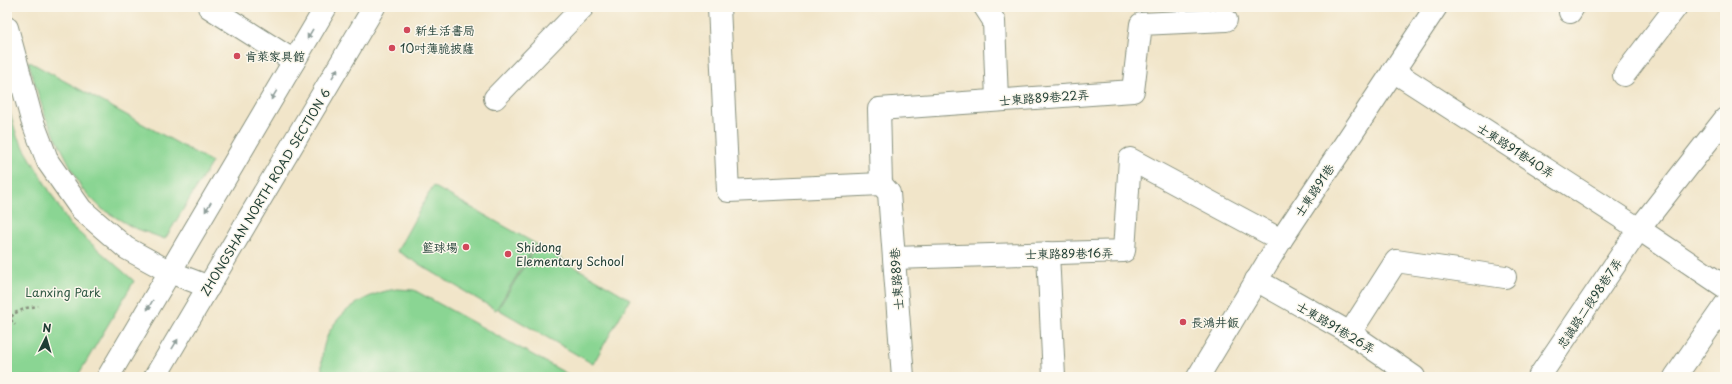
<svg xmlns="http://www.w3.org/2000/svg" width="1732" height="384" viewBox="0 0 1732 384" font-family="'Playpen Sans','LXGW WenKai TC',sans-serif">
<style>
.green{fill:#8ad593;stroke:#548964}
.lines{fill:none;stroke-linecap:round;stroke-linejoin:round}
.minor-casing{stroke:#88917e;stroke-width:24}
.major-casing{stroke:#88917e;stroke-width:24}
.path{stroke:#88917e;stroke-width:2.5;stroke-dasharray:3 3;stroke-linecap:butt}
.minor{stroke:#fff;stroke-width:22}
.major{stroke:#fff;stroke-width:22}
.path-bridge{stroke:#88917e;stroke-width:2.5;stroke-dasharray:3 3;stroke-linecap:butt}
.oneway{fill:#8f9e9a}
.poi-dot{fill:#d1495b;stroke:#fbf7ec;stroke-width:1.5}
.labels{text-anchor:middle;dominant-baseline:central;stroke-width:3;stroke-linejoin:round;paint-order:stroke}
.poi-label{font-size:12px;fill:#1f3d34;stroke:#fbf7ec;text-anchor:start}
.street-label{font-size:12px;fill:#1f3d34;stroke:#fbf7ec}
.park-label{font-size:12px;fill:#345b47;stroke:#fbf7ec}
</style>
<rect width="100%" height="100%" fill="#fbf7ec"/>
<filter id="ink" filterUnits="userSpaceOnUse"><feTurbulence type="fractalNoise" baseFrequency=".025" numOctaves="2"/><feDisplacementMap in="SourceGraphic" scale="8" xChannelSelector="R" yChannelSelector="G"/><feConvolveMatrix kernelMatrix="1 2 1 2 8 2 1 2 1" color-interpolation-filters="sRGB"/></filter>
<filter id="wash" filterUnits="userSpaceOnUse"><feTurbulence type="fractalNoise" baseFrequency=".012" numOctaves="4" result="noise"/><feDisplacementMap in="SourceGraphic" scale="16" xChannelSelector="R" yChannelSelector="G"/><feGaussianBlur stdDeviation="0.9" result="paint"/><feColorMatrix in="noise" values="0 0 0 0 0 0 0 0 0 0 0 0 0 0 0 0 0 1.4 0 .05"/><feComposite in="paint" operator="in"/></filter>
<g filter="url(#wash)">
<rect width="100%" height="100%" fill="#f1e5c9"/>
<!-- green -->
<g class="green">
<polygon points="28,61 212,162 165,239 132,227 102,209 82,189 45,116"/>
<polygon points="7,103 17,136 69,224 134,281 77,377 7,377"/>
<polygon points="433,186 536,244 496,310 397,251"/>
<polygon points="537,245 630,299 593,364 498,309"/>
<path d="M 397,289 L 414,290 L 573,377 L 323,377 C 314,328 353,295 397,289 Z"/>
</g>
</g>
<g filter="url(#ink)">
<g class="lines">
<defs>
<g id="minor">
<polyline points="209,7 294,61"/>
<polyline points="719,7 728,191 881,184"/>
<polyline points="985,7 994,21 997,100"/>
<polyline points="1570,12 1573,7"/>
<polyline points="7,28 32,120 48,162 81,209 126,248 170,272 209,287"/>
<polyline points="1393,71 1639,229 1725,287"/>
<polyline points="1624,75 1676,7"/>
<polyline points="495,98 583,7"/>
<polyline points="881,184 879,109 1133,91 1141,24 1226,20"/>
<polyline points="881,184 889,193 903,377"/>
<polyline points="1048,253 1054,377"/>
<polyline points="894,258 1124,251 1130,159 1281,240"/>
<polyline points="1256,280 1350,333 1414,377"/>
<polyline points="1350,333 1396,261 1505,277"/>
<polyline points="1198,377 1281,240 1436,7"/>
<polyline points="1539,377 1639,229 1725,119"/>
<polyline points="1675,377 1725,305"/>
</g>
<g id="major">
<polyline points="108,377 326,7"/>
<polyline points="155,377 374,7"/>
</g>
</defs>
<!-- minor casing -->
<use href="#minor" class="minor-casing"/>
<!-- major casing -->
<use href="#major" class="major-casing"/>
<!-- path -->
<g class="path">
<polyline points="15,313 26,308 38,306"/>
<polyline points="7,315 15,325"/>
</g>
<!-- minor -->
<use href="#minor" class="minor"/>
<!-- major -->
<use href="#major" class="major"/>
<!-- path-bridge -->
<polyline class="path-bridge" points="7,321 15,313"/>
</g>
<!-- one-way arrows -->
<defs><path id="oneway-solid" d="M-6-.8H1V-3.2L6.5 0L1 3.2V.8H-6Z"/></defs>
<g class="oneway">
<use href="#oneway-solid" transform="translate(310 34) rotate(120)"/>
<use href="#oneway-solid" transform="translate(335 73) rotate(-59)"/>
<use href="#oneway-solid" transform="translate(274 95) rotate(121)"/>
<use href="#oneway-solid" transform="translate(208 207) rotate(121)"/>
<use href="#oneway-solid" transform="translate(150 305) rotate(120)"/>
<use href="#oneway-solid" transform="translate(175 344) rotate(-59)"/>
</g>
</g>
<!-- markers -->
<g class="poi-dot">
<circle cx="407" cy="30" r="4"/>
<circle cx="392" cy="48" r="4"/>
<circle cx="237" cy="56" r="4"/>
<circle cx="466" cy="247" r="4"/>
<circle cx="508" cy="254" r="4"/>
<circle cx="1183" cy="322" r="4"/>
</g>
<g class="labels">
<!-- poi labels -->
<g class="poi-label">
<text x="415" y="30">新生活書局</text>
<text x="400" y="48">10吋薄脆披薩</text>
<text x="245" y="56">肯萊家具館</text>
<text x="458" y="247" text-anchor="end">籃球場</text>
<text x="516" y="247">Shidong<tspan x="516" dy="14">Elementary School</tspan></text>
<text x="1191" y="322">長鴻井飯</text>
</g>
<!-- street labels -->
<g class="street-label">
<text transform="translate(1044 97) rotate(-4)">士東路89巷22弄</text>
<text transform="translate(1516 150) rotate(33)">士東路91巷40弄</text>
<text transform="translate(1314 190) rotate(-56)">士東路91巷</text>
<text transform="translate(265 192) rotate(-59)">ZHONGSHAN NORTH ROAD SECTION 6</text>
<text transform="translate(1069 253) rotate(-1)">士東路89巷16弄</text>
<text transform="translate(896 279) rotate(-94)">士東路89巷</text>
<text transform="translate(1589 303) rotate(-56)">忠誠路二段98巷7弄</text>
<text transform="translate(1336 327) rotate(31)">士東路91巷26弄</text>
</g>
<!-- park labels -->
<g class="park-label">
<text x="63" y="292">Lanxing Park</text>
</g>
</g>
<!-- margin -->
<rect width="1732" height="384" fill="none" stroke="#fbf7ec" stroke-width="24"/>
<!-- north arrow -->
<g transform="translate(46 338) rotate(5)" stroke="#fbf7ec" stroke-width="3" paint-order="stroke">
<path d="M0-3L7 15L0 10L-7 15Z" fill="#1f3d34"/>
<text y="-6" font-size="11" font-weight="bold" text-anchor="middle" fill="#1f3d34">N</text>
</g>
</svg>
